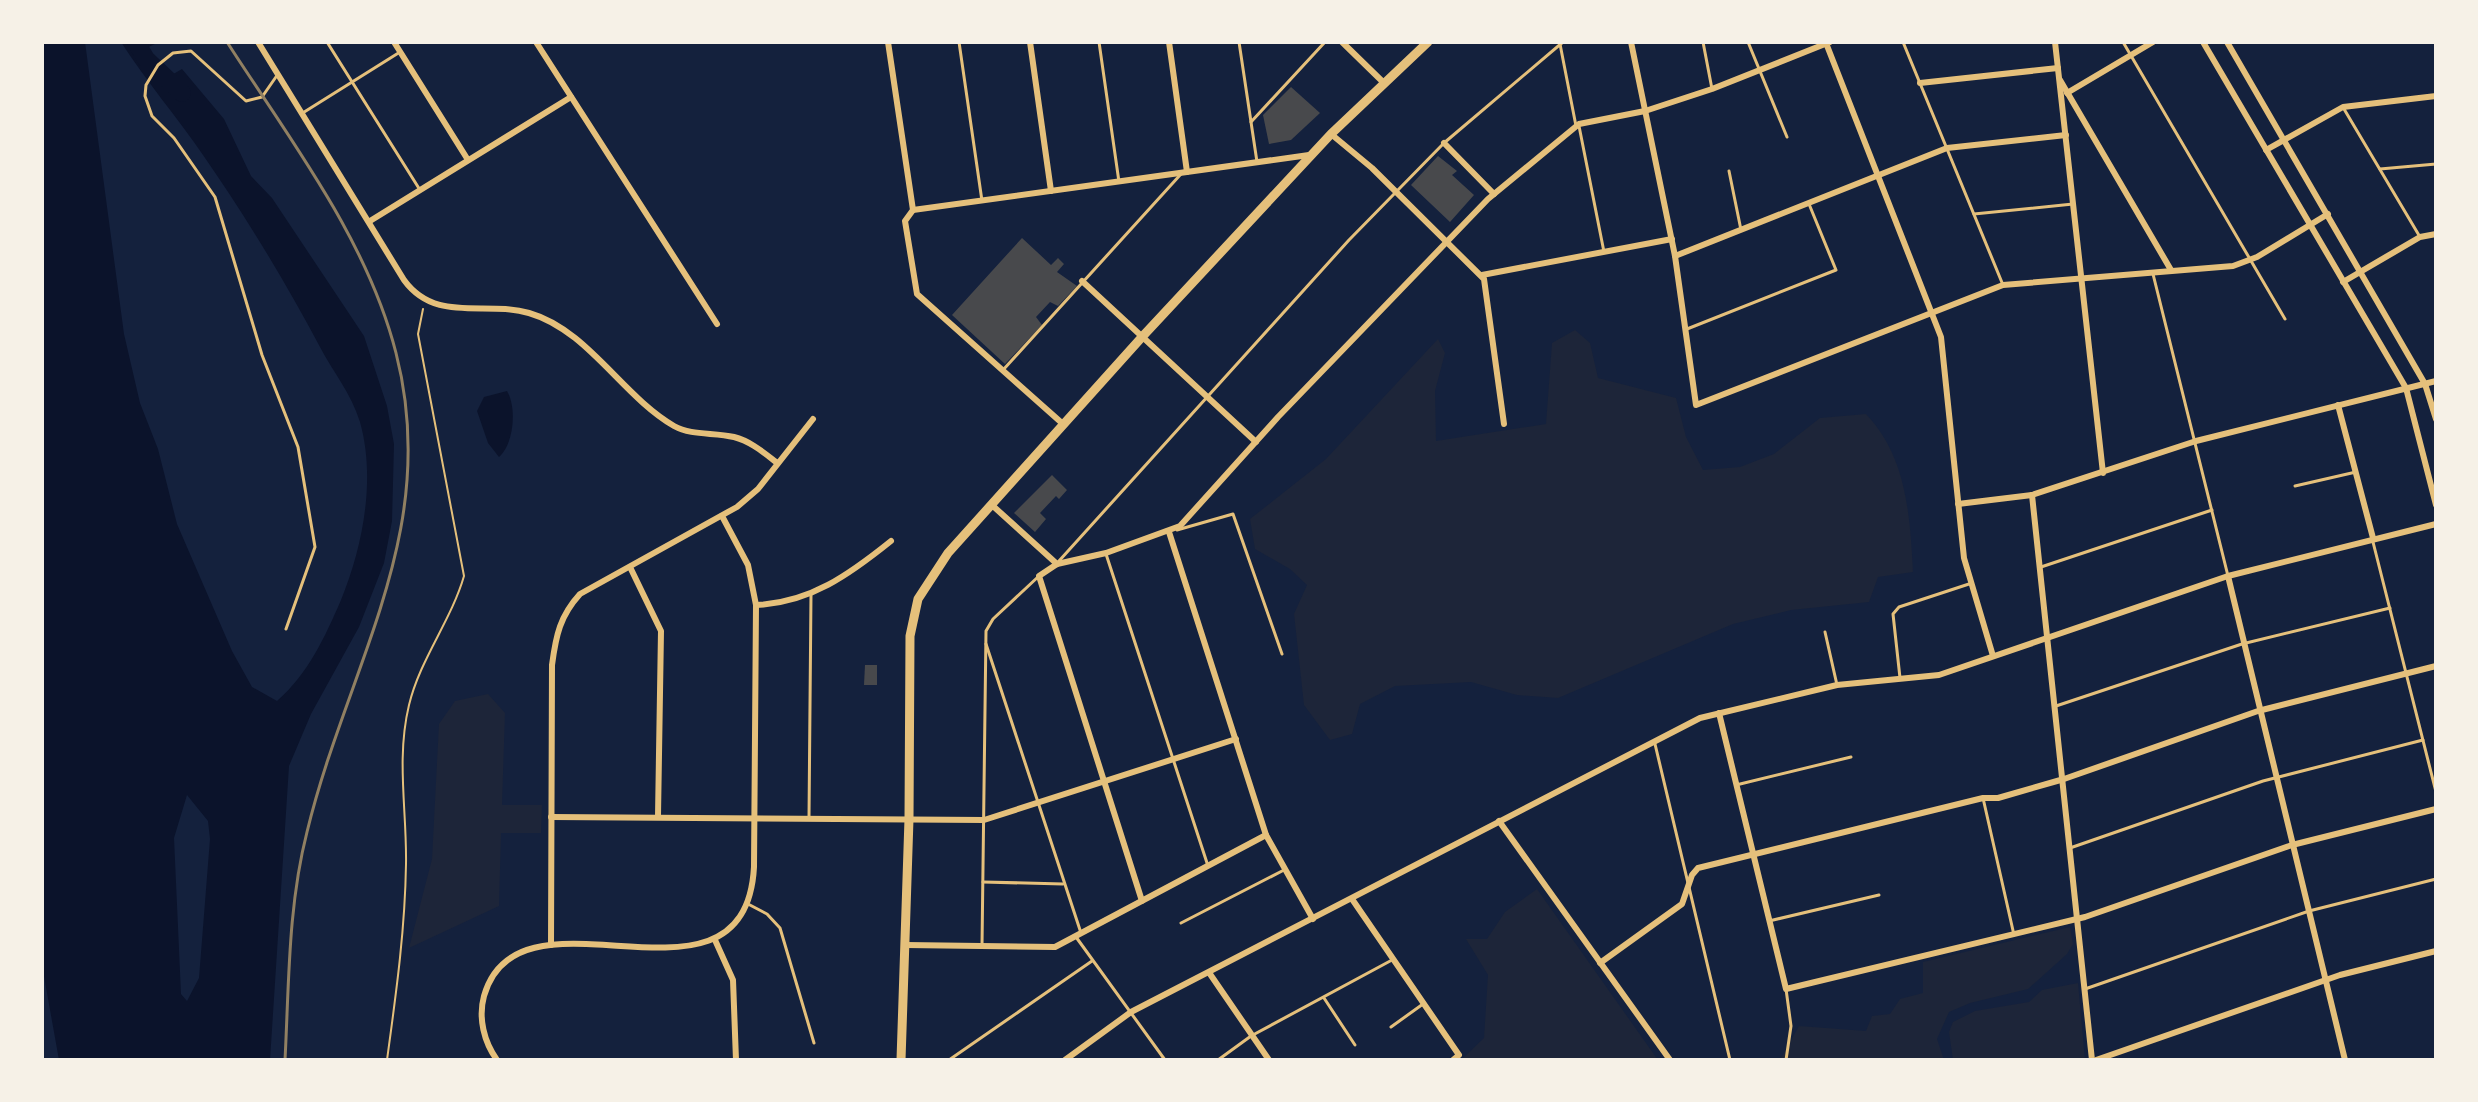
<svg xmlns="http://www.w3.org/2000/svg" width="2478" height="1102" viewBox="0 0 2478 1102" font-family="'Exo 2',sans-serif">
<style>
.green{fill:#1d2539}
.water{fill:#0b132b;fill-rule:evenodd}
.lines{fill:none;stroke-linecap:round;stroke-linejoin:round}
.stream{stroke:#0b132b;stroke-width:3}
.river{stroke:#0b132b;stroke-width:18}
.building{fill:#48494c}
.path{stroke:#e5c07b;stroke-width:2}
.service{stroke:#e5c07b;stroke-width:3}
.minor{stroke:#e5c07b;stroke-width:6}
.primary{stroke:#e5c07b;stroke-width:9}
.rail{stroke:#918062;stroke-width:3}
</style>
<rect width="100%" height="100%" fill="#14213d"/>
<!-- green -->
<g class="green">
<path d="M 1575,330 L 1590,343 L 1598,378 L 1676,398 L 1686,437 L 1703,470 L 1740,467 L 1774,454 L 1820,418 L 1866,414 C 1907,457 1910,516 1913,572 L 1878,577 L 1869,602 L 1791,610 L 1733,624 L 1558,698 L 1517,695 L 1471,682 L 1395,686 L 1360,704 L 1352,734 L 1330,740 L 1304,705 L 1294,614 L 1307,585 L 1290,569 L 1255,549 L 1250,519 L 1326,459 L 1438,339 L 1445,353 L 1435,391 L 1436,441 L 1546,424 L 1552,343 Z"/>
<polygon points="488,694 505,713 502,805 542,805 541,833 501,833 499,906 409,948 432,859 439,724 455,701"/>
<polygon points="1537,889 1658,1060 1461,1060 1484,1038 1488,975 1466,939 1487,939 1505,912"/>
<polygon points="2070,927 2073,944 2067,954 2028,989 1970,1003 1949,1012 1937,1039 1944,1060 1780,1060 1799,1026 1866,1031 1872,1016 1890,1014 1900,999 1923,993 1923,962"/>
<polygon points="2078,983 2085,1060 1953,1060 1949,1032 1953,1022 1975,1011 2029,1002 2042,990"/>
</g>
<!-- water -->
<g class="water">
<path d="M 42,42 L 85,42 L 124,334 L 140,403 L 158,449 L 177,524 L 232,651 L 252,687 L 277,701 C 308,674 325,637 341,600 C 363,546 376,479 360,422 C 351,393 333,372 320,347 C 285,281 246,217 203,155 C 177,117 146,81 121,42 L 142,42 L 163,80 L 182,69 L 224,119 L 251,176 L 272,198 L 364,336 L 387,406 L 394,444 L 392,521 L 384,563 L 359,627 L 311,714 L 289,766 L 270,1060 L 59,1060 L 42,965 ZM 187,795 L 208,821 L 210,839 L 199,978 L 187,1001 L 181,994 L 174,838 Z"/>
<path d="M 507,391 C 517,408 514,444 499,457 L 488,443 L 477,411 L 484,397 Z"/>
</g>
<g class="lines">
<!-- stream -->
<polyline class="stream" points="141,49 156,42"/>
<!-- river -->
<polyline class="river" points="136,42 146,59 182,93"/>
</g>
<!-- building -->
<g class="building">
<polygon points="1291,87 1320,113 1291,140 1269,144 1263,115"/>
<polygon points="1438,156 1457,171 1452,175 1474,195 1450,222 1411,185"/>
<polygon points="1022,238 1051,265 1058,258 1064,264 1057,272 1077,286 1058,306 1050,302 1036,317 1042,325 1005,364 952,315"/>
<polygon points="1052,475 1067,490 1059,499 1056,496 1040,513 1046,519 1035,532 1014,513"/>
<polygon points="865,665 877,665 877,685 864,685"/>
</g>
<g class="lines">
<!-- path -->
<path class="path" d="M 387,1060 C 396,994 405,931 406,864 C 407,811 396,759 409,705 C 420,659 451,621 464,576 L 418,334 L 423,309"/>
<!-- service -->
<g class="service">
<polyline points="327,42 420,190"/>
<polyline points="959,42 982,201"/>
<polyline points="1099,42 1119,182"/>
<polyline points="1239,42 1257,162"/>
<polyline points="1703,42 1712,89"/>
<polyline points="1748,42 1787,137"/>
<polyline points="1903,42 2003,285"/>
<polyline points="2123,42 2285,319"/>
<polyline points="1560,44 1576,126"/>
<polyline points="278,74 262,97 246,101 191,51 173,53 158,65 146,85 145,96 152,116 174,138 215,197 262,355 298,447 315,547 286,629"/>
<polyline points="2344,109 2420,237"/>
<polyline points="301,114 400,52"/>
<polyline points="1251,122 1325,42"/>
<polyline points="1579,126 1604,252"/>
<polyline points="2380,169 2436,164"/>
<polyline points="1729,171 1741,230"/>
<polyline points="1974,214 2073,204"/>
<polyline points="2153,274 2228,576"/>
<polyline points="1687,329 1836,270 1809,204"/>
<polyline points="1003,370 1181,174"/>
<polyline points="2295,486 2356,472"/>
<polyline points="1177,530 1233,514 1282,654"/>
<polyline points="2373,542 2436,792"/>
<polyline points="1106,554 1208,866"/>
<polyline points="1059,561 1349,240 1444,143 1563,42"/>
<polyline points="2041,567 2212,510"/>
<polyline points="1825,632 1837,685"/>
<polyline points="986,644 1081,933"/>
<polyline points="1900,678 1893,614 1899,607 1969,584"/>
<polyline points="2056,706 2242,644 2390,608"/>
<polyline points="1655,744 1730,1060"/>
<polyline points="1736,785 1851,757"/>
<polyline points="1983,798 2014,935"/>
<polyline points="809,818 811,594"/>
<polyline points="2070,848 2263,781 2423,740"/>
<polyline points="983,882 1063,884"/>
<polyline points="748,904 767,914 780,928 814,1043"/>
<polyline points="1769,921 1879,895"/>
<polyline points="1181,923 1284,870"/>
<polyline points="1076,937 1165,1060"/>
<polyline points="982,946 986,631 993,619 1039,576"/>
<polyline points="1786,989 1791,1026 1786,1060"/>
<polyline points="2085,989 2309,911 2436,879"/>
<polyline points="1324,998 1355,1045"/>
<polyline points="1391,1027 1423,1004"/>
<polyline points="949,1060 1092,961"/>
<polyline points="1218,1060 1251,1036 1392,960"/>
</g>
<!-- minor -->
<g class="minor">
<path d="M 258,42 L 404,280 C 436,324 485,300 529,313 C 588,330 622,396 674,426 C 692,436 714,432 734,437 C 750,441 763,452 776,462"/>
<polyline points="394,42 468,160"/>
<polyline points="536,42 717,324"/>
<polyline points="888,42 913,210 905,221 917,294 1063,424"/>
<polyline points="1030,42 1051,191"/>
<polyline points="1169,42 1187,172"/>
<polyline points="1342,42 1384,83"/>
<polyline points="1631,42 1675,256 1696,405 2003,285 2233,266 2257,257 2328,214"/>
<polyline points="2055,42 2103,473"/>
<polyline points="2203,42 2406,388 2436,505"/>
<polyline points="2227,42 2425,384 2436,419"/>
<polyline points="1826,43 1941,337 1964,558 1993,656"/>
<polyline points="2060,80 2171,270"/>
<polyline points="1920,83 2058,68"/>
<polyline points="2067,93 2153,42"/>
<polyline points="1331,134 1372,168 1484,279 1504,424"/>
<polyline points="1444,143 1494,194"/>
<polyline points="2266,150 2343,107 2436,96"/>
<polyline points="913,210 1309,155"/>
<polyline points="370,221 571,97"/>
<polyline points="1675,256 1947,148 2066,135"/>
<polyline points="1482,275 1672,239"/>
<polyline points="1082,281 1256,442"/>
<polyline points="2343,282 2420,237 2436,234"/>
<polyline points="2338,405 2373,538"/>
<polyline points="2032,495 2092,1060"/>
<polyline points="1958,504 2032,495 2196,441 2436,381"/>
<polyline points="993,506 1057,564"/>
<polyline points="1169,532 1266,835 1313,919"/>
<polyline points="630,567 661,631 658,816"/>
<polyline points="2228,576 2345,1060"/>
<path d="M 756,605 C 810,603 850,574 891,541"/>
<polyline points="1719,713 1786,989 2085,917 2292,845 2436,809"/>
<polyline points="551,817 984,820 1236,739"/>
<polyline points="1499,821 1670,1060"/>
<polyline points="1352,899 1459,1055 1453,1060"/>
<polyline points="1142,901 1039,576 1057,564 1106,553 1180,526 1278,417 1488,199 1579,124 1645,111 1712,89 1830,42"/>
<polyline points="715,940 733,980 736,1060"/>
<path d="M 551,945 L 552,665 C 556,635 560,616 580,594 L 737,507 L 758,489 L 813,419"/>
<polyline points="906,945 1055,947 1266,835"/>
<polyline points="1600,963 1682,904 1692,875 1698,868 1983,798 1998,798 2064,779 2258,711 2436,666"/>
<polyline points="1210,974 1269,1060"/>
<path d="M 497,1060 C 484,1042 478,1018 484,996 C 519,872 745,1031 754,867 L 756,605 L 748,565 L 722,516"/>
<polyline points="1065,1060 1131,1012 1700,718 1837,685 1939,675 2228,576 2436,524"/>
<polyline points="2096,1060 2340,975 2436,951"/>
</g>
<!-- primary -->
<polyline class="primary" points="901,1060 909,819 910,636 918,599 948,553 1142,337 1331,134 1428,42"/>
<!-- rail -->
<path class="rail" d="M 227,42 C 290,140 367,239 396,353 C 442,532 347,666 307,832 C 288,906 289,984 285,1060"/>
</g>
<!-- border -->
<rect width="2478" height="1102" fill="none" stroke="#f6f1e7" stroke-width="88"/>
</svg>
